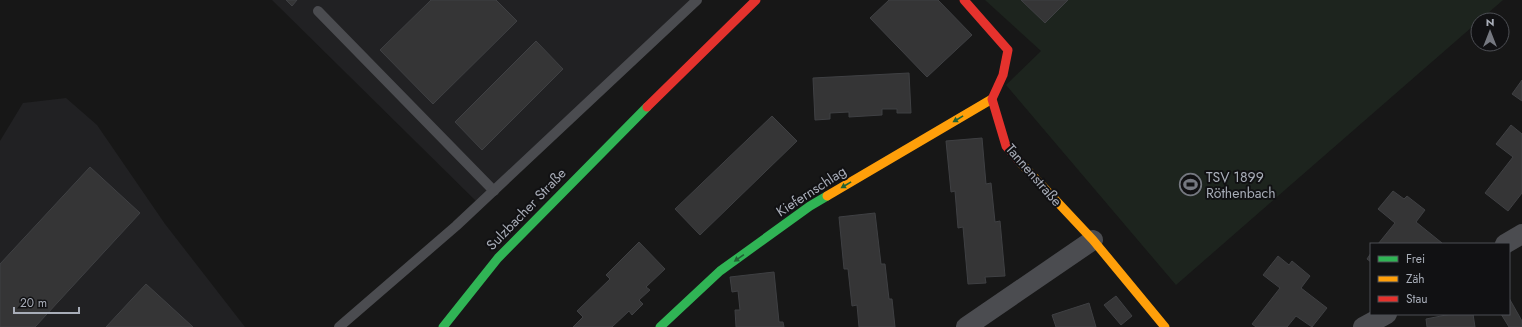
<svg xmlns="http://www.w3.org/2000/svg" width="1522" height="327" viewBox="0 0 1522 327" font-family="Jost,sans-serif">
<style>
.built{fill:#212123}
.green{fill:#1d241e}
.building{fill:#353536;stroke:#3f4043}
.lines{fill:none;stroke-linecap:round;stroke-linejoin:round}
.lane{stroke:#4b4c50;stroke-width:10}
.street{stroke:#4b4c50;stroke-width:20}
.fast{stroke:#30b455;stroke-width:9}
.slow{stroke:#ff9f0a;stroke-width:9}
.jam{stroke:#e5322d;stroke-width:9}
.oneway{fill:#206234}
.labels{text-anchor:middle;dominant-baseline:central;stroke-width:4;stroke-linejoin:round;paint-order:stroke}
.street-label{font-size:14px;fill:#a8adb8;stroke:#111113}
.poi-label{font-size:14px;fill:#a8adb8;stroke:#111113;text-anchor:start}
</style>
<rect width="100%" height="100%" fill="#171717"/>
<!-- built -->
<g class="built">
<polygon points="272,0 691,0 479,204"/>
<polygon points="66,98 97,125 165,224 245,327 0,327 0,141 23,103"/>
</g>
<!-- green -->
<polygon class="green" points="985,0 1503,0 1176,285 1006,85 1041,51"/>
<!-- building -->
<g class="building">
<polygon points="286,0 297,0 292,6"/>
<polygon points="431,0 496,0 517,21 433,104 380,50"/>
<polygon points="889,0 938,0 972,35 927,77 870,18"/>
<polygon points="1021,0 1068,0 1045,23"/>
<polygon points="536,41 563,69 482,150 455,122"/>
<polygon points="909,73 911,113 897,113 897,109 882,109 882,115 849,117 849,112 830,113 830,119 815,120 813,78"/>
<polygon points="1522,80 1522,101 1512,94"/>
<polygon points="772,116 797,141 700,235 675,209"/>
<polygon points="1511,125 1522,134 1522,193 1508,211 1485,193 1513,157 1496,144"/>
<polygon points="982,138 986,184 991,183 995,222 1000,221 1005,276 985,277 986,283 968,284 963,227 958,228 955,191 951,192 946,141"/>
<polygon points="90,167 140,213 35,327 0,327 0,264"/>
<polygon points="1393,191 1404,199 1407,196 1425,210 1416,222 1442,243 1441,244 1378,244 1395,223 1378,209"/>
<polygon points="875,213 881,264 885,264 889,299 892,299 895,327 859,327 857,305 852,306 848,269 844,269 839,217"/>
<polygon points="639,242 665,269 646,287 650,290 639,300 643,304 632,315 629,311 612,327 573,327 583,317 577,311 610,279 606,275"/>
<polygon points="1371,253 1371,262 1367,259"/>
<polygon points="1278,256 1289,265 1292,261 1310,276 1301,288 1327,308 1312,327 1296,316 1287,327 1256,327 1252,324 1280,288 1263,275"/>
<polygon points="774,272 779,322 783,322 784,327 736,327 735,310 740,310 738,291 732,292 730,277"/>
<polygon points="146,284 193,327 106,327"/>
<polygon points="1116,296 1132,316 1121,325 1104,305"/>
<polygon points="1509,298 1522,321 1522,327 1509,327 1501,314 1509,314"/>
<polygon points="1089,303 1096,327 1056,327 1052,315"/>
<polygon points="1451,314 1473,314 1475,327 1427,327 1426,319"/>
</g>
<g class="lines">
<!-- lane -->
<g class="lane">
<polyline points="318,11 494,191"/>
<polyline points="339,327 456,226 697,0"/>
</g>
<!-- street -->
<g class="street">
<polyline points="1505,244 1522,234"/>
<polyline points="966,327 1093,240"/>
<polyline points="1363,327 1387,314"/>
</g>
<!-- fast -->
<g class="fast">
<polyline points="443,327 498,258 647,107"/>
<polyline points="660,327 720,271 810,206 827,196"/>
</g>
<!-- slow -->
<g class="slow">
<polyline points="1019,161 1093,240 1165,327"/>
<polyline points="827,196 992,99"/>
</g>
<!-- jam -->
<g class="jam">
<polyline points="964,0 1008,50 1003,75 992,99 1006,146 1019,161"/>
<polyline points="647,107 756,0"/>
</g>
</g>
<!-- one-way arrows -->
<defs><path id="oneway-solid" d="M-6-.8H1V-3.2L6.5 0L1 3.2V.8H-6Z"/></defs>
<g class="oneway">
<use href="#oneway-solid" transform="translate(958 119) rotate(149)"/>
<use href="#oneway-solid" transform="translate(846 185) rotate(149)"/>
<use href="#oneway-solid" transform="translate(739 258) rotate(145)"/>
</g>
<!-- icons -->
<defs>
<symbol id="stadium-ring" viewBox="-11 -11 22 22"><circle r="9.5" fill="#111113" stroke="#757880" stroke-width="1.5"/><path d="M0-5a6.5 5 0 1 0 0 10a6.5 5 0 1 0 0-10ZM-3.5-1.8h7v3.6h-7Z" fill="#757880"/></symbol>
</defs>
<g fill-rule="evenodd">
<use href="#stadium-ring" x="1178" y="172" width="25" height="25"/>
</g>
<g class="labels">
<!-- street labels -->
<g class="street-label">
<text transform="translate(1034 175) rotate(49)">Tannenstraße</text>
<text transform="translate(811 191) rotate(-33)">Kiefernschlag</text>
<text transform="translate(526 209) rotate(-46)">Sulzbacher Straße</text>
</g>
<!-- poi labels -->
<g class="poi-label">
<text x="1206" y="177">TSV 1899<tspan x="1206" dy="16">Röthenbach</tspan></text>
</g>
</g>
<!-- legend -->
<rect x="1370" y="243" width="140" height="72" fill="#111113" stroke="#4d4f55"/>
<rect x="1378" y="256" width="20" height="6" fill="#30b455" stroke="#4d4f55"/>
<text x="1406" y="263" font-size="12" fill="#a8adb8">Frei</text>
<rect x="1378" y="276" width="20" height="6" fill="#ff9f0a" stroke="#4d4f55"/>
<text x="1406" y="283" font-size="12" fill="#a8adb8">Zäh</text>
<rect x="1378" y="296" width="20" height="6" fill="#e5322d" stroke="#4d4f55"/>
<text x="1406" y="303" font-size="12" fill="#a8adb8">Stau</text>
<!-- north arrow -->
<g transform="translate(1490 32)"><circle r="19" fill="#111113" stroke="#4d4f55"/>
<path d="M0-3L7 15L0 10L-7 15Z" fill="#757880"/>
<text y="-6" font-size="11" font-weight="bold" text-anchor="middle" fill="#a8adb8">N</text>
</g>
<!-- scale -->
<path d="M14 307v6h65v-6" fill="none" stroke="#a8adb8" stroke-width="2"/>
<text x="20" y="307" font-size="12" fill="#a8adb8" stroke="#111113" stroke-width="3" paint-order="stroke">20 m</text>
</svg>
